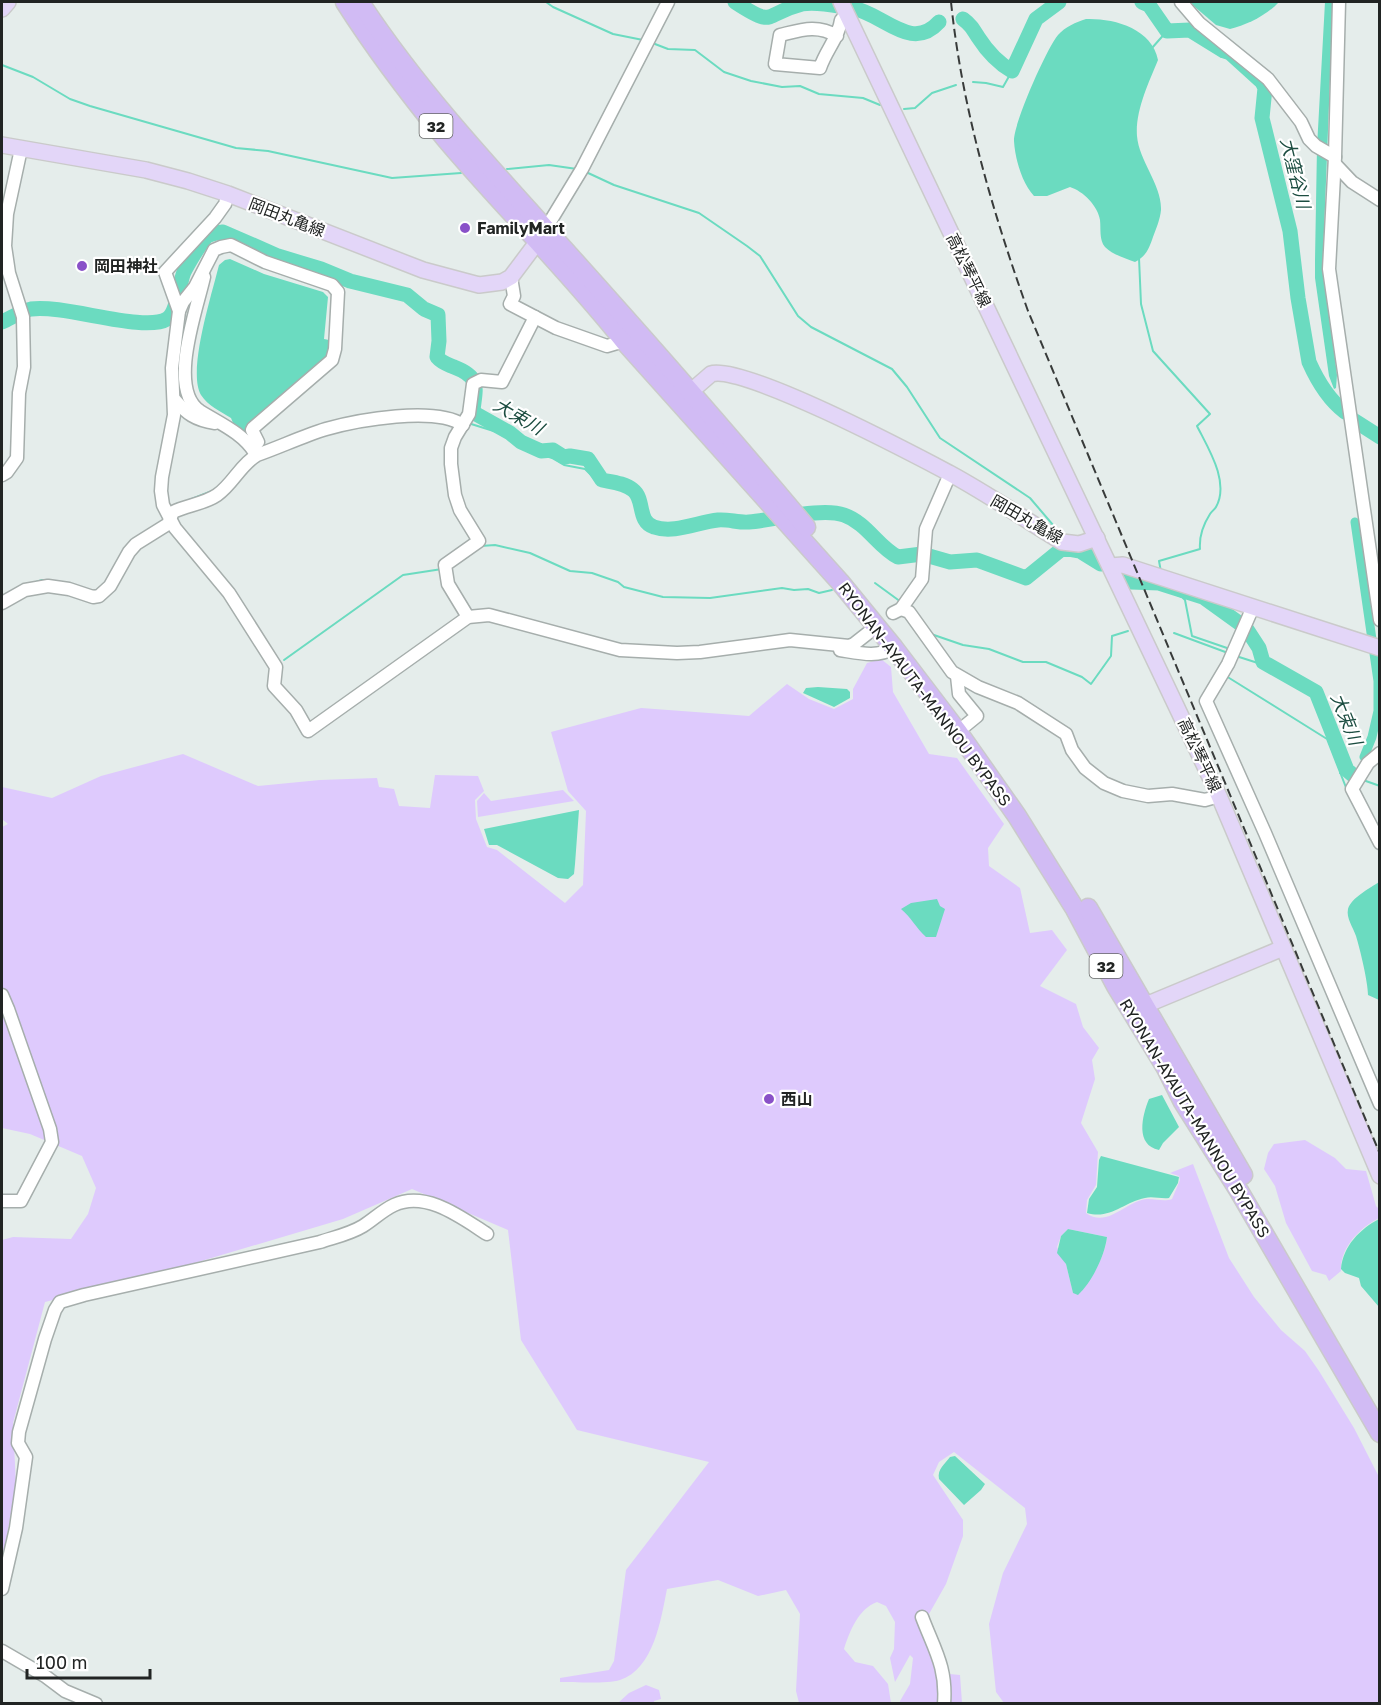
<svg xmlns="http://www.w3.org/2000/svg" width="1381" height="1705" viewBox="0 0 1381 1705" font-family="'Golos Text','Noto Sans JP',sans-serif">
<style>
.green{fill:#decafd;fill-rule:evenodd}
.water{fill:#6bdbc0}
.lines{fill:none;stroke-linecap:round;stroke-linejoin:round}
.stream{stroke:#6bdbc0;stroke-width:2}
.canal{stroke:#6bdbc0;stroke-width:9}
.river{stroke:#6bdbc0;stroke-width:15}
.minor-casing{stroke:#a6aeac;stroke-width:15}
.major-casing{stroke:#cacaca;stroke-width:18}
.highway-casing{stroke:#cacaca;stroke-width:21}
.minor{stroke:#fff;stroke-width:12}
.major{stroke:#e3d6f8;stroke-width:15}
.highway{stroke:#d1bbf4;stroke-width:18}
.rail{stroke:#383b3a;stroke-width:2;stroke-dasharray:9 4.5;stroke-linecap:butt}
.poi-dot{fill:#8951c8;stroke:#fff;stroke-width:2}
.labels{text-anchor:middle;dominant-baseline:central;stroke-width:4.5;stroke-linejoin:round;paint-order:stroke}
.shield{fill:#fff;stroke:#646665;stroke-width:1.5}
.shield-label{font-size:15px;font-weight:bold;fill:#212423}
.street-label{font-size:16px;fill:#212423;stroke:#fff}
.poi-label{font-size:16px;font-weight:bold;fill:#212423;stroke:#fff;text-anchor:start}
.water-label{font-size:18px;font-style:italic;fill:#1c4d41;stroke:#fff}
</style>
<rect width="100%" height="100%" fill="#e5edeb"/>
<!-- green -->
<g class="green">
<path d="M 881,659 L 891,667 L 893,692 L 929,754 L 957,758 L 1004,824 L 988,848 L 989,866 L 1020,888 L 1030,933 L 1052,930 L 1067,950 L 1040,986 L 1076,1004 L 1083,1027 L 1099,1048 L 1092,1060 L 1095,1079 L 1081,1123 L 1098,1152 L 1096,1185 L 1087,1200 L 1086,1213 C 1108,1229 1126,1200 1148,1199 C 1157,1199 1164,1202 1172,1199 L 1180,1180 L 1179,1176 L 1170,1173 L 1193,1164 L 1229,1258 L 1254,1297 L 1281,1330 L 1305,1351 L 1319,1371 L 1354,1428 L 1379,1477 L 1379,1703 L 1004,1703 L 996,1692 L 989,1624 L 1003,1573 L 1027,1524 L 1025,1508 L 954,1452 L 939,1462 L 933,1475 L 963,1520 L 963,1536 L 946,1584 L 929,1614 L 939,1673 L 960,1675 L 962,1703 L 900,1703 L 900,1701 L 910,1684 L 913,1658 L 910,1655 L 895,1682 L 890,1658 L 894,1649 L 895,1622 L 886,1606 L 877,1602 C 858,1609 850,1631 844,1649 L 855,1662 L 873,1666 L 888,1684 L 891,1703 L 799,1703 L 796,1691 L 800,1614 L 786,1590 L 758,1596 L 718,1580 L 667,1589 C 661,1619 654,1669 620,1680 C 607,1684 574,1682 560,1682 L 560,1678 L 609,1670 L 614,1661 L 626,1570 L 709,1462 L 577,1430 L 521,1340 L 508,1230 L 412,1189 L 343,1219 L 171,1270 L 45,1302 L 13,1423 L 16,1486 L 2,1563 L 2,1240 L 13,1237 L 71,1239 L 88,1214 L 96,1188 L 82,1156 L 30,1134 L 2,1128 L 2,827 L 8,824 L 2,819 L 2,787 L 52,798 L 101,776 L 183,754 L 258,786 L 320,780 L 377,778 L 379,787 L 394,789 L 399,806 L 430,808 L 435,775 L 478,776 L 484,791 L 475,800 L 476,819 L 487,847 L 497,850 L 565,903 L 583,885 L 586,811 L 568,791 L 551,732 L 641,708 L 749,716 L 787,684 L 809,699 L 834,709 L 853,699 L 853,689 L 867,663 ZM 1068,1229 L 1107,1237 C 1105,1257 1092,1277 1081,1292 L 1073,1293 L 1066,1264 L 1057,1247 L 1061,1236 Z"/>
<polygon points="563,790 574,801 478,817 477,801 484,793 491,801"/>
<path d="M 1305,1140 L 1335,1158 L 1346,1169 L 1366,1171 L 1376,1206 L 1379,1209 L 1379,1218 C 1360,1228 1340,1247 1341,1271 L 1329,1281 L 1326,1275 L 1312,1271 L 1286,1223 L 1275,1186 L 1264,1169 L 1268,1153 L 1274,1144 Z"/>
<polygon points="646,1685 659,1690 661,1699 654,1701 654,1703 618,1703 629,1693"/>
</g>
<!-- water -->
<g class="water">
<path d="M 1189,2 L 1279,2 C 1267,15 1247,25 1230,29 L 1216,25 Z"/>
<polygon points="1325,2 1333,2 1323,258 1337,375 1336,388 1334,389 1329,376 1315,278 1315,260 1317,147"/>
<path d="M 1086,19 C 1113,18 1152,28 1158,60 C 1149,82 1135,111 1137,136 C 1139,161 1162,185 1161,210 C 1160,220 1156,229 1153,237 C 1149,249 1146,256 1135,262 C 1125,258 1113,255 1105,247 C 1099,240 1101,229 1100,220 C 1098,206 1083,191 1070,187 L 1047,196 L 1034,196 C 1022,183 1015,159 1014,141 C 1013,124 1047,48 1058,35 C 1065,27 1076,22 1086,19 Z"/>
<path d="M 230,259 L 264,274 L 323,292 L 328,297 L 324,339 L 329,340 L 329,355 L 244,434 L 235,428 L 231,418 C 220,411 208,406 201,395 C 187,371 212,294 219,265 L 225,260 Z"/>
<polygon points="818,687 847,689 850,692 850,698 834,707 803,693 806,688"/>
<polygon points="579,810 575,864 574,874 568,879 558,878 497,845 489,845 484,829"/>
<path d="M 1379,882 L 1379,1000 L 1368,995 C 1368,982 1360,949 1356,936 C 1353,927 1346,918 1348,909 C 1351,898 1370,888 1379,882 Z"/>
<path d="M 937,899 L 940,906 L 945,909 L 936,937 L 926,937 C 916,928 911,917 901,909 L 911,903 Z"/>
<path d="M 1162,1095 L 1179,1127 L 1163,1143 L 1159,1150 C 1135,1145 1142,1116 1149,1099 Z"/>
<path d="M 1101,1156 L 1179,1177 L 1178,1183 L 1169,1198 C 1161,1199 1152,1196 1145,1198 C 1124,1202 1110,1220 1087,1213 L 1089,1199 L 1097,1187 L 1099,1160 Z"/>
<path d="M 1379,1219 L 1379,1307 L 1361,1286 L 1359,1278 L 1345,1273 L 1341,1269 C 1343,1246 1360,1229 1379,1219 Z"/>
<path d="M 1068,1229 L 1107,1237 C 1105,1255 1092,1282 1078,1295 L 1073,1293 L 1066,1264 L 1057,1253 L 1061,1236 Z"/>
<path d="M 955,1456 L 985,1484 L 981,1490 L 964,1505 L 939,1479 C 937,1469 945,1464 950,1457 Z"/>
</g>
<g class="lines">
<!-- stream -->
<g class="stream">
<polyline points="546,2 553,7 613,34 643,40"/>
<polyline points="655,44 668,49 695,50 724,72 751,81 782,87 800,86 819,94 863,98 880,105"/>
<polyline points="1152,48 1167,31"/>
<polyline points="2,65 33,77 70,99 90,106 236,148 268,151 392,178 461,173"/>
<polyline points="973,82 986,83 1003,87 1012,71"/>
<polyline points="904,109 915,108 932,93 956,85"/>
<polyline points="507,169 549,165 577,169"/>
<polyline points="586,172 614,185 699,213 747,246 760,256 798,316 811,327 892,369 907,387 940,438 1030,498 1059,532"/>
<path d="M 1139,258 L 1141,304 L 1153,351 L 1210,414 L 1197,426 C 1208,448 1230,482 1216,507 C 1215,509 1212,511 1210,514 C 1203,525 1199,536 1200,549 L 1159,561 L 1161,572"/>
<polyline points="468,423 500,433 519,446 552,458 564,465 585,469 597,481 603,483 608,481"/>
<polyline points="189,500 212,491"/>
<polyline points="173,507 176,504 184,502"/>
<polyline points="481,546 495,545 530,553 570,571 592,573 618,582 624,587 663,597 710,598 782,588 794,590 808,589 819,593 832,590"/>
<polyline points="33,583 42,580 51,581"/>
<polyline points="875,583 901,602"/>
<polyline points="1164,585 1166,590 1182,597 1185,600 1192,636 1227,648 1228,653"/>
<polyline points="1174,633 1228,653"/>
<polyline points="931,634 963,645 989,649 1023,662 1046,662 1082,677 1091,684 1111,656 1112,636 1128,631"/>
<polyline points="1236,656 1261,664 1313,693 1336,743"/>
<polyline points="284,660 403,575 442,569"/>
<polyline points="1226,676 1327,739 1347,790"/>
<polyline points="1340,773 1347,770"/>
<polyline points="1363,780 1380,786"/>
</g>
<!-- canal -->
<polyline class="canal" points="1355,522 1378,681 1378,711 1372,737 1364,757"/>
<!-- river -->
<g class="river">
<path d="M 735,2 C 776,29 763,14 802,4 C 817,1 837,6 852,8 C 883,13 911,53 939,22"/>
<path d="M 1142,2 L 1149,5 L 1167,31 L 1190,30 L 1224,51 L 1230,53 L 1262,82 L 1265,88 L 1262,118 L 1290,231 L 1298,298 L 1309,362 C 1317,380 1329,400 1345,412"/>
<path d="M 963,19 C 971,25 973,29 978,37 C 987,51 998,63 1012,71 L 1036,19 L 1059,2"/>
<path d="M 2,322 C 11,318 21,311 31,309 C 64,304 144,333 167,319 C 178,312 179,283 184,272 C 188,264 200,244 206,237 C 211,233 217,233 223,232 L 278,256 L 321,269 L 350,281 L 407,295 L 424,309 L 438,315 L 439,341 L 437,357 C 442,363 447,364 454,367 C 480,377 476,386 473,410 L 476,414 L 510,433 L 521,442 L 541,451 L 553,450 L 564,457 L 570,456 L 588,459 L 602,480 C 612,482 625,483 633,490 C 645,499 637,522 654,527 C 674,534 698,522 718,520 C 728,519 739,523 749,522 C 775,520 822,507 844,515 C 867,523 878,547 898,557 L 922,554 L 950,562 L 977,560 L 1026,578 L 1063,548 L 1080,551 L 1101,564"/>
<polyline points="1355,421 1380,437"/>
<polyline points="1123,576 1131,582 1159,583 1203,597 1246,628 1259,648 1263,662 1316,692 1347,770 1354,776"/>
</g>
<defs>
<g id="minor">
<polyline points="1181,2 1199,23 1268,79 1301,122 1309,139 1316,146 1335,157"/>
<polyline points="1339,2 1335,157 1329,269 1380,620"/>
<path d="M 837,36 C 817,24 801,30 780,35 L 775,64 L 820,68 C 826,50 839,37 841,20 L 847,15"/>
<polyline points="1335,164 1352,182 1380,200"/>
<polyline points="228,194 225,204 215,218 165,272 179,311 172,368 174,415 162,477 161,491 163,505 175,528 229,593 276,667 274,686 296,710 308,731 468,617 489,615 620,650 677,653 700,652 790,640 849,646 854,644 868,633"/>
<polyline points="545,230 582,169 668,2"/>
<path d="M 204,277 C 197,309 167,389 200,411 C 219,423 243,433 255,453"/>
<polyline points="511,277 514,296 510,304 556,328 607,346 624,341"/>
<polyline points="179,311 183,302 195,287 214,250 221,247 231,245 265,262 332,285 338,292 335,349 332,360 253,428 252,430 258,442 253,448"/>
<path d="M 174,399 C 187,414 195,420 215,423"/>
<polyline points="2,475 7,472 17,458 19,393 24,367 23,317 9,273 5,246 7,214 21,149"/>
<path d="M 2,603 L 25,590 L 48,586 L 69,589 L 93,597 L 99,596 L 110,586 L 129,552 L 136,544 L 168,524 L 173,512 C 187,505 204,504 217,495 C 233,484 240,465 257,455 C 280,447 303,436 326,429 C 358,420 435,406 463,425"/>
<polyline points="1253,607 1228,664 1206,701 1265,833 1380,1104"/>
<polyline points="901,609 909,612 952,672 978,687 1018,703 1066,734 1072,750 1085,768 1104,783 1123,791 1148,796 1172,794 1205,800 1219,796"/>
<polyline points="893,613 901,609 922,579 926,529 950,474"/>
<polyline points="468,617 448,584 445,565 479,541 460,510 455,495 451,464 451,448 455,437 469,414 473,384 481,380 502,382 535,317"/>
<path d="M 840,650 C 859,653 877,658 894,648"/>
<polyline points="957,676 959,694 977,716 966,725"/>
<polyline points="1380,753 1368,763 1352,789 1380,843"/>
<polyline points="2,995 8,1009 50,1129 52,1142 21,1201 2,1201"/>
<path d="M 2,1589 L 16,1528 L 26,1457 L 18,1443 L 19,1432 L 45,1339 L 55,1310 L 60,1302 L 84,1295 L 320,1242 C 335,1237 350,1234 363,1226 C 374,1219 383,1210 394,1205 C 426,1190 462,1218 487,1234"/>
<path d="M 922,1617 C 934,1649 947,1667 944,1704"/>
<polyline points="2,1651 45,1676 65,1691 96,1704"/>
</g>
<g id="major">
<polyline points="841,2 1219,796 1380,1176"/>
<polyline points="2,9 8,2"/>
<polyline points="2,145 146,170 188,181 228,194 423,270 479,285 502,282 511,277 544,233"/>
<path d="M 681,400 L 711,374 C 741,363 913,454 949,473 C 988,494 1024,519 1062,542 L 1079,544 L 1097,538"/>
<polyline points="1111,566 1123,565 1380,648"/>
<polyline points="1136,1009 1283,948"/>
</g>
<g id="highway">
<path d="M 345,2 C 375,49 409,94 445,138 C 503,207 568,270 624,341 L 840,582 L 894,648 L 958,732 L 1017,816 L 1075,909 L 1116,986 L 1166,1068 L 1183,1102 L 1239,1191 L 1380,1433"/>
<path d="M 363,7 C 423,97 498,176 570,256 C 650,345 729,435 806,527"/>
<polyline points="1088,908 1243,1175"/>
</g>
</defs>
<!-- minor casing -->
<use href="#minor" class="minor-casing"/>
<!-- major casing -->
<use href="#major" class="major-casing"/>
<!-- highway casing -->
<use href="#highway" class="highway-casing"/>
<!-- minor -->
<use href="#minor" class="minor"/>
<!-- major -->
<use href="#major" class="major"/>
<!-- highway -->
<use href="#highway" class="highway"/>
<!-- rail -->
<path class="rail" d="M 951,2 C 962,108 992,210 1028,311 L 1380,1154"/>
</g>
<!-- markers -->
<g class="poi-dot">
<circle cx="465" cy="228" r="6"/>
<circle cx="82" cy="266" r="6"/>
<circle cx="769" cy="1099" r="6"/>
</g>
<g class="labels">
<!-- shield labels -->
<g class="shield">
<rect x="419.5" y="114" width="33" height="24" rx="4.5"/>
<rect x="1089.5" y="954" width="33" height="24" rx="4.5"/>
</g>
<g class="shield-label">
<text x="436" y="126">32</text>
<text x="1106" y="966">32</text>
</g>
<!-- street labels -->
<g class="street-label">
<text transform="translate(287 217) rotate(21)">岡田丸亀線</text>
<text transform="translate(969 270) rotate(64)">高松琴平線</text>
<text transform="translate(1027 519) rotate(30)">岡田丸亀線</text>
<text transform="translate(925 694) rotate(53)">RYONAN-AYAUTA-MANNOU BYPASS</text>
<text transform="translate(1200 755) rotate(65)">高松琴平線</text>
<text transform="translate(1195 1118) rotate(59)">RYONAN-AYAUTA-MANNOU BYPASS</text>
</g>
<!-- poi labels -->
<g class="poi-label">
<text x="477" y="228">FamilyMart</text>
<text x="94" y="266">岡田神社</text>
<text x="781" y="1099">西山</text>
</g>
<!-- water labels -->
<g class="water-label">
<text transform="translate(1296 173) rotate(76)">大窪谷川</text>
<text transform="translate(519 416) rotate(30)">大束川</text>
<text transform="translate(1347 719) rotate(68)">大束川</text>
</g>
</g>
<!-- border -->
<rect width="1381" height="1705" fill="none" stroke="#212423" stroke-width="6"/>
<!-- scale -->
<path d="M27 1669v9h123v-9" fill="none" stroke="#212423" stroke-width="3"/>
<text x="36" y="1669" font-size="18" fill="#212423" stroke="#ffffff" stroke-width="4.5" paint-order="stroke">100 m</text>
</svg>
